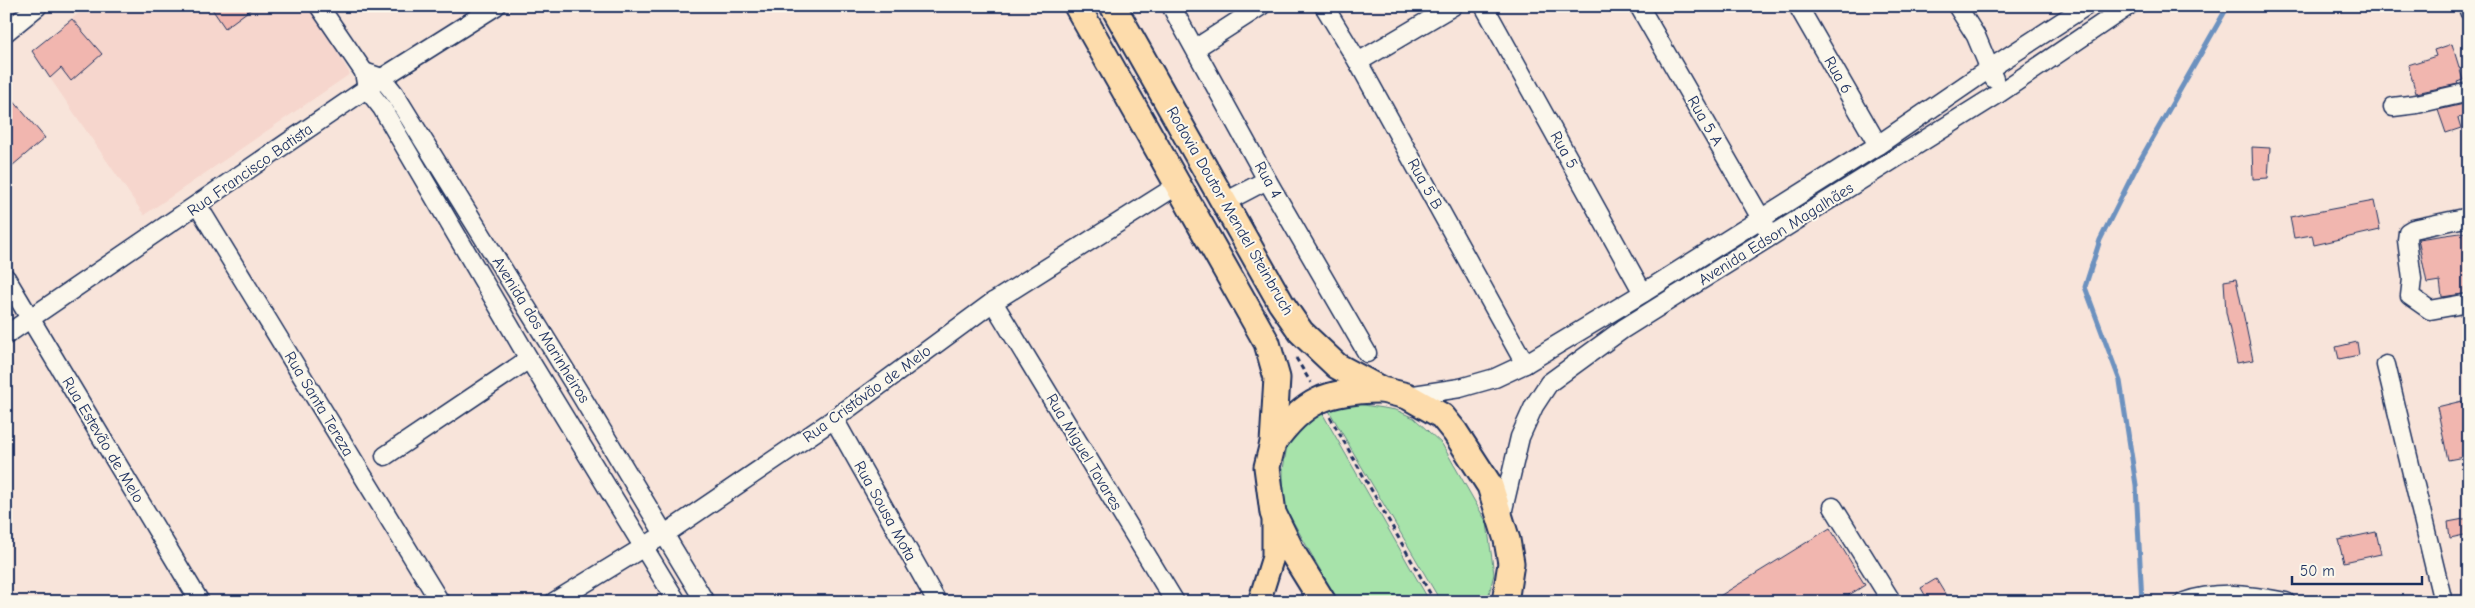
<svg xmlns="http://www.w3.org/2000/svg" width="2475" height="608" viewBox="0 0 2475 608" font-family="'Comic Neue',sans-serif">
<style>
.built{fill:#f6d6cd}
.green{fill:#a7e3aa;stroke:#618984}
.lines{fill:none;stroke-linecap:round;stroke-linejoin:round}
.stream{stroke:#6c91bf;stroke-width:5}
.building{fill:#f1b6af;stroke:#1b2f5e}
.minor-casing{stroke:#1b2f5e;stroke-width:21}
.major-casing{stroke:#1b2f5e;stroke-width:25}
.highway-casing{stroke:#1b2f5e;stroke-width:29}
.path{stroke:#1b2f5e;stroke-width:3;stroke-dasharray:5 4;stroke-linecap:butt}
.minor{stroke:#fbf7ec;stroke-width:18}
.major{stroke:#fddcac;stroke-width:21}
.highway{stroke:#fddcac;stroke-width:25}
.labels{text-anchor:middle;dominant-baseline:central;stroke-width:4;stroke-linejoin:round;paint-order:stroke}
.street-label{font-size:16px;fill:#1b2f5e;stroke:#fbf7ec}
</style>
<rect width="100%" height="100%" fill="#f8e4da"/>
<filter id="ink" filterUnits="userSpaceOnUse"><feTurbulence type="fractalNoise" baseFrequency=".02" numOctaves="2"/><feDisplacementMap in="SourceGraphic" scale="10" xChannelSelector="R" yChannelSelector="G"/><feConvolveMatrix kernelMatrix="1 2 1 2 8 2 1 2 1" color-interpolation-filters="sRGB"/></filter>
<g filter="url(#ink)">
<!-- built -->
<polygon class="built" points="87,6 310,6 350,74 144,215 50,78 61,68 71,81 101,54 72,19"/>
<!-- green -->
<g class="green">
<polygon points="1357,404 1396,410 1414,418 1442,444 1487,523 1494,574 1487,602 1441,602 1328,409 1341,405"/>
<polygon points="1321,411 1430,602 1338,602 1286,509 1283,488 1283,469 1287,446 1297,431"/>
</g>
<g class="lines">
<!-- stream -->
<polyline class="stream" points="2142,602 2136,485 2120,381 2085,287 2100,240 2139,162 2228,6"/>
</g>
<!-- building -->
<g class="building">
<polygon points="210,6 255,6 225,28"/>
<polygon points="72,19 102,54 71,81 61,68 50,78 32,51"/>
<polygon points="2452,44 2463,80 2457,82 2458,84 2416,93 2408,65 2436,56 2434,50"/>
<polygon points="6,92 45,138 6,171"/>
<polygon points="2464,104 2468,115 2458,118 2461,128 2446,133 2438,110"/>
<polygon points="2252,147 2270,148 2268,178 2253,179"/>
<polygon points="2374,201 2380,230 2314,245 2312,235 2294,238 2290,217"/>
<polygon points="2467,232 2469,293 2442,297 2440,281 2427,283 2418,239"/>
<polygon points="2236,279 2253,360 2237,363 2226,312 2224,281"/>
<polygon points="2357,342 2359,355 2339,359 2336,347"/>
<polygon points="2462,401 2469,432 2469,456 2448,460 2437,407"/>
<polygon points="2469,518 2469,534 2450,538 2448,522"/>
<polygon points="1830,528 1865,585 1838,602 1710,602"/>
<polygon points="2376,532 2381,554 2344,562 2338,540"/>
<polygon points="1936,579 1950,602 1929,602 1921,588"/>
</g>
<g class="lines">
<defs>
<g id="minor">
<polyline points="319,6 364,72 367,89 382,108 529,359 677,602"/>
<polyline points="1171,6 1267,180 1367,353"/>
<polyline points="1324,6 1358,62 1525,364"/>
<polyline points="1484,6 1643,293"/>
<polyline points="1639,6 1766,227"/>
<polyline points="1798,6 1878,145"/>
<polyline points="1957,6 1976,36 1994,79"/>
<polyline points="2468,6 2469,11"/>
<polyline points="6,32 38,6"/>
<polyline points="1196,48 1261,6"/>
<polyline points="1358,62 1453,6"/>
<polyline points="364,72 382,78 394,93 577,389 705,602"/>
<polyline points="2393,107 2417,104 2469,92"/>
<polyline points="1225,202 1267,180"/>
<polyline points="198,206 440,602"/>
<polyline points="2469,217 2413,229 2408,232 2407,240 2412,279 2410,296 2430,310 2469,303"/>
<polyline points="6,278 200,602"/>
<polyline points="993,302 1175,602"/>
<polyline points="6,335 382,78 496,6"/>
<polyline points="2386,365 2443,602"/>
<polyline points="1407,396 1460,388 1495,378 1525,364 1643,293 1878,145 1983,73 2086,6"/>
<polyline points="834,419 937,602"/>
<polyline points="385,456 529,359"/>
<polyline points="1833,507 1892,602"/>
<polyline points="1501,518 1520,437 1534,406 1549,383 1623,329 1998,94 2128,6"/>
<polyline points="554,602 665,534 834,419 993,302 1178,185"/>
<path d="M 2184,602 C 2217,590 2251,595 2286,602"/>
</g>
<polyline id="major" points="1259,602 1273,557 1273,513"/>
<g id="highway">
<polyline points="1077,6 1267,343 1277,378 1273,443 1267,467 1273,513 1292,552 1323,602"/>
<polyline points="1113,6 1281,303 1301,332 1337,366 1382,390 1407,396 1442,416 1455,432 1490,486 1507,540 1511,563 1505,602"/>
<path d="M 1273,443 C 1304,400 1327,391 1379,390"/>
</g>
</defs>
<!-- minor casing -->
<use href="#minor" class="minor-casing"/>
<!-- major casing -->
<use href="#major" class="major-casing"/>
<!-- highway casing -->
<use href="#highway" class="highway-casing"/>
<!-- path -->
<g class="path">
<polyline points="1296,358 1311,383"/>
<polyline points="1330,417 1435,602"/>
</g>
<!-- minor -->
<use href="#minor" class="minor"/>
<!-- major -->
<use href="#major" class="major"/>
<!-- highway -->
<use href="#highway" class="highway"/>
</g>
</g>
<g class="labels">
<!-- street labels -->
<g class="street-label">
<text transform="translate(1838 75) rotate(60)">Rua 6</text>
<text transform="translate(1705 121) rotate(60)">Rua 5 A</text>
<text transform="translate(1564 150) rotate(61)">Rua 5</text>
<text transform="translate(250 170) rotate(-35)">Rua Francisco Batista</text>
<text transform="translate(1268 180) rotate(61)">Rua 4</text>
<text transform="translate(1425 184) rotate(61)">Rua 5 B</text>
<text transform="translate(1230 211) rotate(60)">Rodovia Doutor Mendel Steinbruch</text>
<text transform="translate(1776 234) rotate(-32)">Avenida Edson Magalhães</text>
<text transform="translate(541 330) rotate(58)">Avenida dos Marinheiros</text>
<text transform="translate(867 394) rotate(-36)">Rua Cristóvão de Melo</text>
<text transform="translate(319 404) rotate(59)">Rua Santa Tereza</text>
<text transform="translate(103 440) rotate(59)">Rua Estevão de Melo</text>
<text transform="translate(1084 452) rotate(59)">Rua Miguel Tavares</text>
<text transform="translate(885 511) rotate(61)">Rua Sousa Mota</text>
</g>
</g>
<!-- margin -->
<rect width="2475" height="608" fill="none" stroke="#fbf7ec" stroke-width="25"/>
<rect x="12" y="12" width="2450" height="583" fill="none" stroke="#1b2f5e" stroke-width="2" filter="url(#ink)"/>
<!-- scale -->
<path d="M2292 576v8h130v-8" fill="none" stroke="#1b2f5e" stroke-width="2.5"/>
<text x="2300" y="576" font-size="15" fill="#1b2f5e" stroke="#fbf7ec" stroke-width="4" paint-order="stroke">50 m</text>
</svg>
